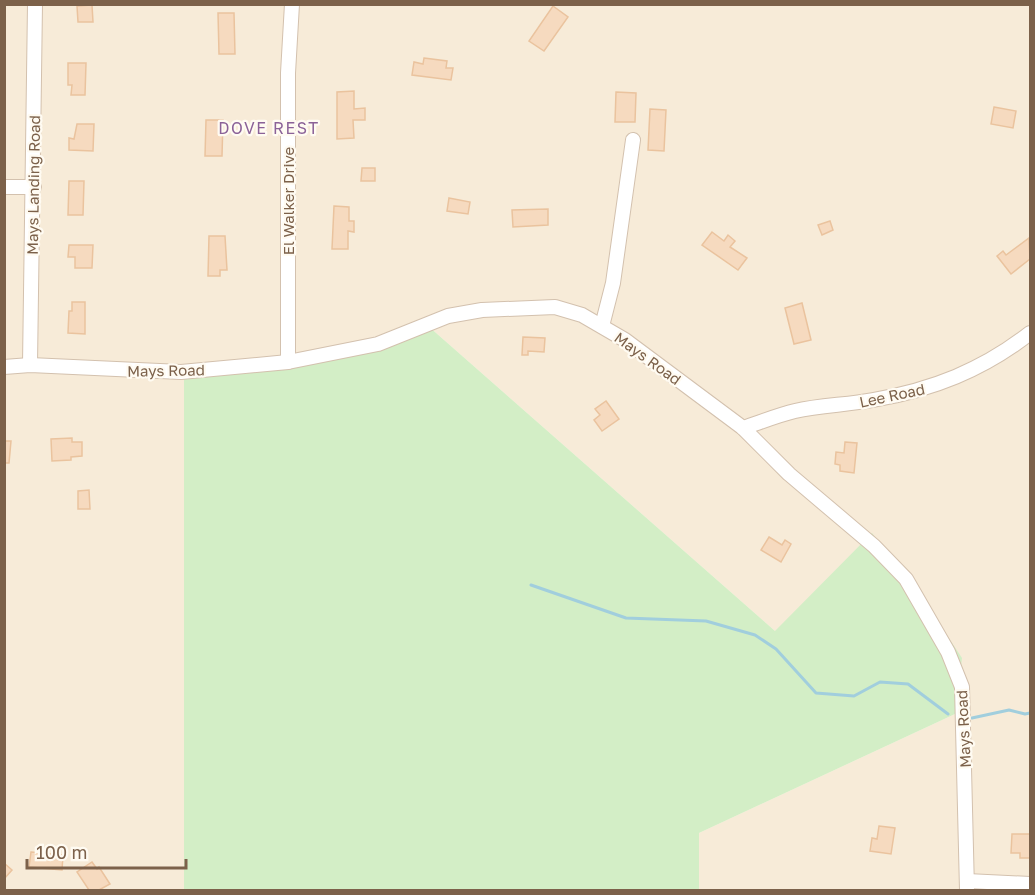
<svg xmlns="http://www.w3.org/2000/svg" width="1035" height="895" viewBox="0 0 1035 895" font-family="'Golos Text',sans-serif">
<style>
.residential{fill:#f7ebd8}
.green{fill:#d3eec6}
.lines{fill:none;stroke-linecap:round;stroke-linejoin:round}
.stream{stroke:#a1cedd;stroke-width:3}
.building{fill:#f6dabf;stroke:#eac39e;stroke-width:1.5}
.minor-casing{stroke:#d3c1ae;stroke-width:16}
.minor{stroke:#fff;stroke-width:14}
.labels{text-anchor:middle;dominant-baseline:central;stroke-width:4.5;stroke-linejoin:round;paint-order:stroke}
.street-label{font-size:15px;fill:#7c614a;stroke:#fffbf2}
.neighbourhood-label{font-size:16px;letter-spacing:1.5px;fill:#8b6298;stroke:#fffbf2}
</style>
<rect width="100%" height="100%" fill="#fef8ea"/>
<!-- residential -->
<polygon class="residential" points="5,5 1030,5 1030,890 699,890 699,833 955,714 775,631 427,325 344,352 184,367 184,890 5,890"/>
<!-- green -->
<polygon class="green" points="427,325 775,631 872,533 921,596 962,658 955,714 699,833 699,890 184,890 184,367 344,352"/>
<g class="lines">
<!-- stream -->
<g class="stream">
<polyline points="531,585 626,618 706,621 755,635 776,649 816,693 854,696 880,682 908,684 948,714"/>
<polyline points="972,718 1009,710 1025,714 1030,713"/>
</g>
</g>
<!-- building -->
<g class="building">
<polygon points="92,5 93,22 78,22 77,6"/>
<polygon points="553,6 568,17 544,51 529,41"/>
<polygon points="218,13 234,13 235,54 219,54"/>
<polygon points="424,58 447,61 446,68 453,68 451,80 412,75 414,62 423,64"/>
<polygon points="68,63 86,63 85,95 71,95 72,85 68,85"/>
<polygon points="354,91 354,109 365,108 365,120 353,120 354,138 337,139 337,92"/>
<polygon points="616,92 636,93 635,122 615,122"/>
<polygon points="994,107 1016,111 1013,128 991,124"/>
<polygon points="650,109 666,110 664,151 648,150"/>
<polygon points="206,120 223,120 222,156 205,156"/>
<polygon points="77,124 94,124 93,151 69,150 69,138 74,139"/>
<polygon points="362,168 375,168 375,181 361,181"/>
<polygon points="69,181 84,181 83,215 68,215"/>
<polygon points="449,198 470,202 468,214 447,211"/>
<polygon points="334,206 349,207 349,221 354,221 354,232 348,231 348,249 332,249"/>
<polygon points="548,209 548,225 513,227 512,210"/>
<polygon points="830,221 833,230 822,235 818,225"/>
<polygon points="712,232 724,241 728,235 735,241 730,247 747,258 738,270 702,245"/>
<polygon points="209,236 225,236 227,270 220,270 220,276 208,276"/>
<polygon points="1029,238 1030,259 1011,274 997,256 1003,251 1006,255"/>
<polygon points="69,245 93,245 92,268 75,268 75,257 68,257"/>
<polygon points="72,302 85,302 85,334 68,333 69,311 72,311"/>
<polygon points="802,303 811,340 794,344 785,308"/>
<polygon points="523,337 545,338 544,352 528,351 528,355 522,355"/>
<polygon points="606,401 619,419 602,431 594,420 600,415 595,409"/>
<polygon points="72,438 72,442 82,442 82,456 71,457 71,460 52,461 51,439"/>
<polygon points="4,441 11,441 9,463 4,463"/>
<polygon points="845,442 857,443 854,473 840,471 840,465 835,464 836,452 844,453"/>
<polygon points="89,490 90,509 78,509 78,491"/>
<polygon points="769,537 782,545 785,540 791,544 781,562 761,550"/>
<polygon points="879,826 895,828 891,854 870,851 872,838 877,839"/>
<polygon points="1012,834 1030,834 1030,858 1020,858 1020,853 1011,853"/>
<polygon points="31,852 63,855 62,870 29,867"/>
<polygon points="92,862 97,869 99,867 110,884 99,890 89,890 77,872"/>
<polygon points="4,863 12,870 4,879"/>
</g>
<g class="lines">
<defs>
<g id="minor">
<polyline points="4,187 34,187"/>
<polyline points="602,326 613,283 633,140"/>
<polyline points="288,362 288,73 292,4"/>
<polyline points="30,365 35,4"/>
<polyline points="4,367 30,365 181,372 288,362 378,344 448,316 482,310 555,307 582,315 625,340 743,428 789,474 874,546 906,579 948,652 962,687 967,890"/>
<path d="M 743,428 C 761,422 778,415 795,411 C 820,405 847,405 873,400 C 932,390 983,370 1030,333"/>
<polyline points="967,881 1030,884"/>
</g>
</defs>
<!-- minor casing -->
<use href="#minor" class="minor-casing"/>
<!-- minor -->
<use href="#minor" class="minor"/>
</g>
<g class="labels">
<!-- street labels -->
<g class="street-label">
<text transform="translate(33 185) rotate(-89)">Mays Landing Road</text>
<text transform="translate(288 201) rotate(-90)">El Walker Drive</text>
<text transform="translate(648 358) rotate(36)">Mays Road</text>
<text transform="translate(166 370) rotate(-1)">Mays Road</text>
<text transform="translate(892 395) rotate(-12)">Lee Road</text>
<text transform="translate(963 729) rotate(-93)">Mays Road</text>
</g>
<!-- neighbourhood labels -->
<g class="neighbourhood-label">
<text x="269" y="128">DOVE REST</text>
</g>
</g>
<!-- border -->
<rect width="1035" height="895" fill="none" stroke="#7c614a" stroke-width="12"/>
<!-- scale -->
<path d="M27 859v9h159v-9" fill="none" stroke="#7c614a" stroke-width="3"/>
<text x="36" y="859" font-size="18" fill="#7c614a" stroke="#fffbf2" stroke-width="4.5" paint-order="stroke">100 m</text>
</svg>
